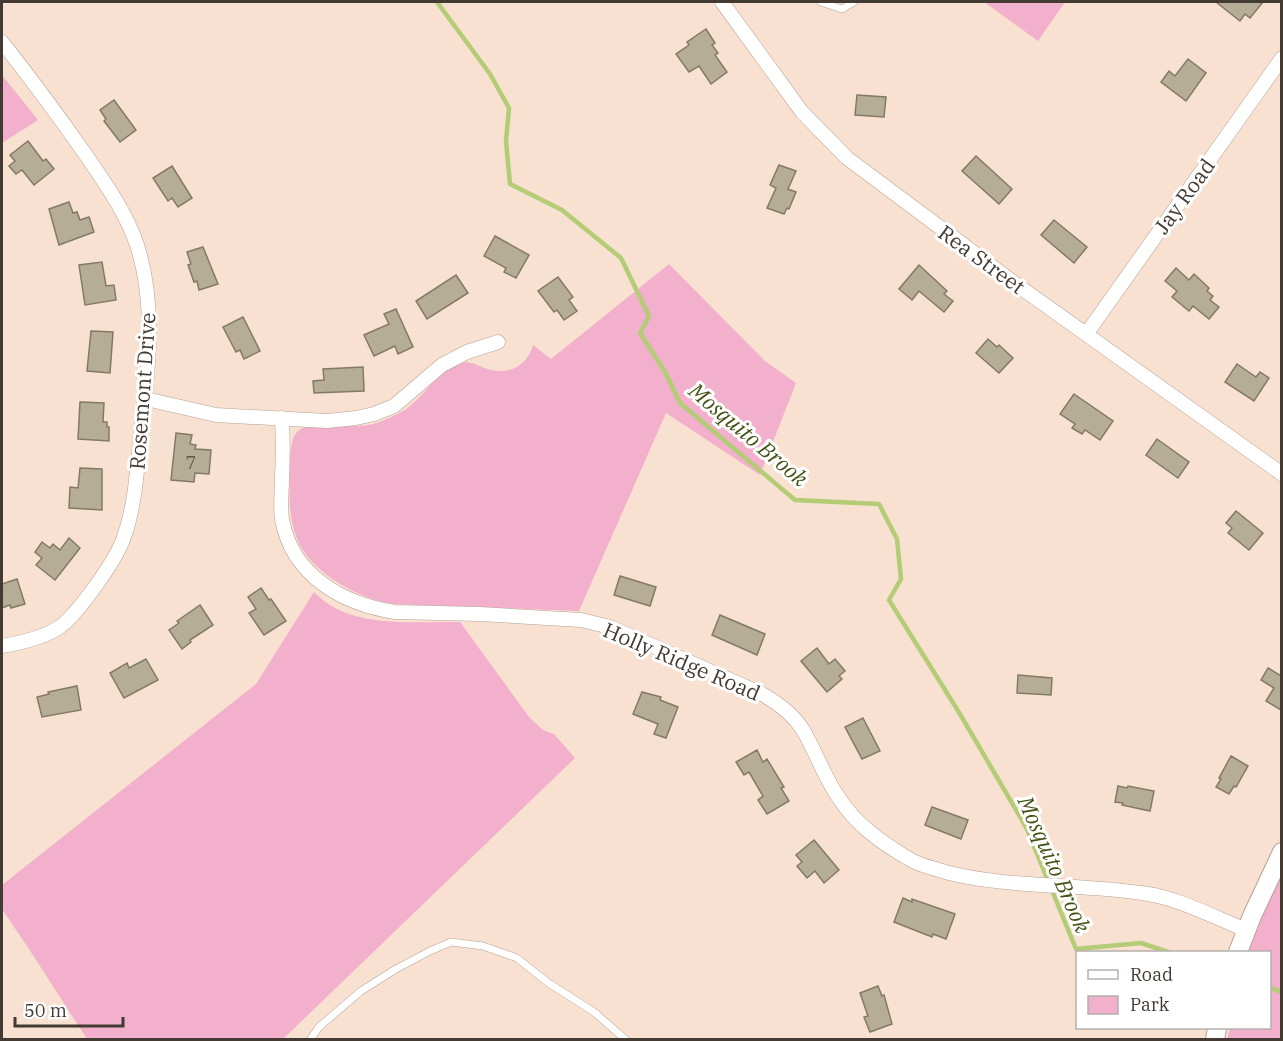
<svg xmlns="http://www.w3.org/2000/svg" width="1283" height="1041" viewBox="0 0 1283 1041" font-family="'IBM Plex Serif',serif">
<style>
.green{fill:#f2b0cc}
.lines{fill:none;stroke-linecap:round;stroke-linejoin:round}
.stream{stroke:#b3cc75;stroke-width:4.5}
.building{fill:#b5ad96;stroke:#827a64;stroke-width:1.5}
.lane-casing{stroke:#b7a192;stroke-width:8}
.street-casing{stroke:#b7a192;stroke-width:15}
.secondary-casing{stroke:#b7a192;stroke-width:20}
.lane{stroke:#fff;stroke-width:7}
.street{stroke:#fff;stroke-width:14}
.secondary{stroke:#fff;stroke-width:18}
.labels{text-anchor:middle;dominant-baseline:central;stroke-width:6;stroke-linejoin:round;paint-order:stroke}
.number-label{font-size:18px;fill:#60574c}
.street-label{font-size:21px;fill:#433a33;stroke:#fff}
.water-label{font-size:22px;font-style:italic;fill:#445314;stroke:#fff}
</style>
<rect width="100%" height="100%" fill="#f8e1d1"/>
<!-- green -->
<g class="green">
<polygon points="984,2 1065,2 1038,41"/>
<polygon points="2,75 38,120 2,143"/>
<path d="M 669,264 L 765,361 L 796,383 L 760,475 L 666,413 L 579,611 L 394,604 C 375,601 357,594 340,584 C 290,553 288,522 290,467 C 291,456 289,435 301,429 C 312,423 354,429 373,424 C 385,420 400,414 410,406 C 426,393 440,369 461,363 C 471,360 478,366 487,369 C 508,375 527,367 533,345 L 551,359 Z"/>
<path d="M 314,592 C 350,630 412,621 460,622 L 529,717 L 543,730 L 554,734 L 575,758 L 283,1039 L 87,1039 L 27,946 L 2,909 L 2,885 L 256,684 Z"/>
<polygon points="1281,872 1281,1039 1227,1040 1230,1028 1270,1028 1270,952 1247,952"/>
</g>
<g class="lines">
<!-- stream -->
<g class="stream">
<polyline points="437,2 490,74 509,108 506,141 510,184 562,210 621,258 649,316 640,333 665,372 680,403 795,500 879,504 897,539 901,579 889,600 960,714 1026,827 1076,949 1141,943 1168,952"/>
<polyline points="1270,988 1282,992"/>
</g>
</g>
<!-- building -->
<g class="building">
<polygon points="1216,2 1263,2 1250,18 1245,14 1240,21"/>
<polygon points="706,29 715,43 712,45 718,53 715,55 727,72 711,84 699,66 689,72 676,54 689,45 687,42"/>
<polygon points="1188,59 1206,73 1186,101 1161,82 1169,71 1175,76"/>
<polygon points="857,95 886,97 884,117 855,115"/>
<polygon points="114,100 136,130 120,142 104,121 106,119 100,110"/>
<polygon points="28,141 43,161 46,159 54,169 34,185 22,170 16,174 9,166 15,161 10,155"/>
<polygon points="976,156 1012,189 999,204 962,171"/>
<polygon points="779,165 796,171 788,189 796,192 789,209 787,208 784,214 767,208 776,188 770,185"/>
<polygon points="172,166 192,198 178,207 172,198 168,201 153,178"/>
<polygon points="69,202 73,213 77,212 80,220 89,217 94,232 59,245 49,209"/>
<polygon points="1054,220 1087,247 1074,263 1041,235"/>
<polygon points="495,236 529,255 516,278 504,272 506,268 484,256"/>
<polygon points="203,247 218,284 199,290 197,281 194,282 188,265 191,264 187,252"/>
<polygon points="102,262 106,286 114,285 116,300 85,305 79,265"/>
<polygon points="919,265 947,291 944,294 953,301 944,312 919,291 912,300 899,289"/>
<polygon points="1176,268 1189,280 1194,274 1209,288 1207,291 1213,296 1210,300 1219,307 1209,319 1193,306 1189,311 1172,297 1177,291 1165,281"/>
<polygon points="456,275 468,293 427,319 416,301"/>
<polygon points="558,277 573,297 569,300 577,311 564,320 557,310 554,312 538,291"/>
<polygon points="396,309 413,347 398,354 395,346 374,356 364,335 389,324 384,314"/>
<polygon points="243,317 260,351 244,359 240,350 236,352 223,327"/>
<polygon points="91,331 113,332 110,373 87,371"/>
<polygon points="988,339 997,347 999,345 1013,358 999,373 976,353"/>
<polygon points="1237,364 1256,377 1260,372 1269,378 1254,401 1225,382"/>
<polygon points="363,367 364,391 314,393 313,381 324,380 323,369"/>
<polygon points="1074,394 1113,421 1100,440 1085,430 1082,434 1072,428 1075,424 1060,414"/>
<polygon points="80,402 104,403 103,422 107,422 107,427 109,427 109,441 78,439"/>
<polygon points="176,433 192,435 190,444 196,445 195,449 211,450 209,474 195,473 194,482 171,480"/>
<polygon points="1157,439 1189,462 1178,478 1146,455"/>
<polygon points="80,468 102,469 102,510 69,508 70,487 78,488"/>
<polygon points="1236,511 1263,533 1249,550 1228,533 1232,528 1226,523"/>
<polygon points="69,538 80,548 55,580 36,565 42,558 35,552 42,542 50,548 53,544 60,550"/>
<polygon points="620,576 656,587 650,606 614,595"/>
<polygon points="17,579 25,604 11,608 10,605 2,608 2,584"/>
<polygon points="261,588 269,600 271,599 286,621 264,635 249,613 256,609 248,597"/>
<polygon points="200,605 213,625 190,640 191,642 182,649 169,630 179,623 177,621"/>
<polygon points="720,615 765,634 757,655 712,635"/>
<polygon points="817,648 829,664 835,659 845,671 839,676 842,679 827,692 801,661"/>
<polygon points="146,659 158,680 124,698 110,673 127,663 129,668"/>
<polygon points="1268,668 1281,676 1281,674 1281,710 1266,701 1274,688 1261,680"/>
<polygon points="1018,675 1052,678 1051,695 1017,693"/>
<polygon points="77,686 81,710 42,717 37,697 49,694 48,692"/>
<polygon points="642,692 661,697 660,700 678,707 666,738 654,734 658,724 633,714"/>
<polygon points="863,718 880,751 862,759 845,727"/>
<polygon points="757,750 763,762 767,759 784,787 781,788 789,801 767,814 758,800 763,796 749,772 744,775 736,762"/>
<polygon points="1231,756 1248,766 1236,787 1234,786 1229,794 1216,787 1221,779 1219,778"/>
<polygon points="1118,786 1127,788 1128,786 1154,791 1150,811 1122,805 1123,803 1115,802"/>
<polygon points="932,807 968,820 961,839 925,825"/>
<polygon points="814,840 839,870 824,883 815,871 807,878 797,866 802,862 796,855"/>
<polygon points="903,898 912,902 912,899 955,914 946,939 933,934 932,937 894,922"/>
<polygon points="878,986 882,996 884,995 892,1024 870,1032 864,1017 868,1016 860,993"/>
</g>
<g class="lines">
<defs>
<g id="lane">
<polyline points="821,2 842,9 854,2"/>
<polyline points="310,1040 319,1027 361,991 396,969 430,951 451,942 483,946 517,958 547,982 594,1012 626,1040"/>
</g>
<g id="street">
<polyline points="722,2 802,112 847,158 1013,282 1282,474"/>
<path d="M 2,42 C 32,80 60,118 88,158 C 107,186 126,213 137,245 C 157,307 148,375 140,439 C 137,471 135,506 124,537 C 117,559 79,612 61,626 C 46,637 20,643 2,646"/>
<polyline points="1087,333 1282,58"/>
<polyline points="146,399 216,415 327,421 356,418 374,414 394,406 442,365 467,352 498,342"/>
<path d="M 282,418 C 283,438 283,458 282,478 C 282,491 280,506 282,519 C 292,576 343,604 395,612 L 480,614 L 581,620 L 610,627 L 762,694 C 778,703 793,714 803,730 C 816,752 824,777 839,798 C 856,825 883,844 911,860 C 921,866 934,868 945,872 C 1011,889 1081,883 1148,894 C 1180,899 1216,918 1246,930"/>
</g>
<g id="secondary">
<polyline points="1238,952 1252,916 1282,852"/>
<polyline points="1215,1040 1217,1028"/>
</g>
</defs>
<!-- lane casing -->
<use href="#lane" class="lane-casing"/>
<!-- street casing -->
<use href="#street" class="street-casing"/>
<!-- secondary casing -->
<use href="#secondary" class="secondary-casing"/>
<!-- lane -->
<use href="#lane" class="lane"/>
<!-- street -->
<use href="#street" class="street"/>
<!-- secondary -->
<use href="#secondary" class="secondary"/>
</g>
<g class="labels">
<!-- number labels -->
<g class="number-label">
<text x="191" y="462">7</text>
</g>
<!-- street labels -->
<g class="street-label">
<text transform="translate(1184 196) rotate(-54)">Jay Road</text>
<text transform="translate(982 259) rotate(36)">Rea Street</text>
<text transform="translate(142 391) rotate(-86)">Rosemont Drive</text>
<text transform="translate(682 661) rotate(23)">Holly Ridge Road</text>
</g>
<!-- water labels -->
<g class="water-label">
<text transform="translate(749 434) rotate(40)">Mosquito Brook</text>
<text transform="translate(1055 864) rotate(66)">Mosquito Brook</text>
</g>
</g>
<!-- border -->
<rect width="1283" height="1041" fill="none" stroke="#433a33" stroke-width="6"/>
<!-- legend -->
<rect x="1076" y="951" width="195" height="78" fill="#ffffff" stroke="#b4b0ad" stroke-width="1.5"/>
<rect x="1088" y="970" width="30" height="9" fill="#ffffff" stroke="#b4b0ad" stroke-width="1.5"/>
<text x="1130" y="981" font-size="18" fill="#433a33">Road</text>
<rect x="1088" y="996" width="30" height="18" fill="#f2b0cc" stroke="#b4b0ad" stroke-width="1.5"/>
<text x="1130" y="1011" font-size="18" fill="#433a33">Park</text>
<!-- scale -->
<path d="M15 1017v9h108v-9" fill="none" stroke="#433a33" stroke-width="3"/>
<text x="24" y="1017" font-size="18" fill="#433a33" stroke="#ffffff" stroke-width="4.5" paint-order="stroke">50 m</text>
</svg>
